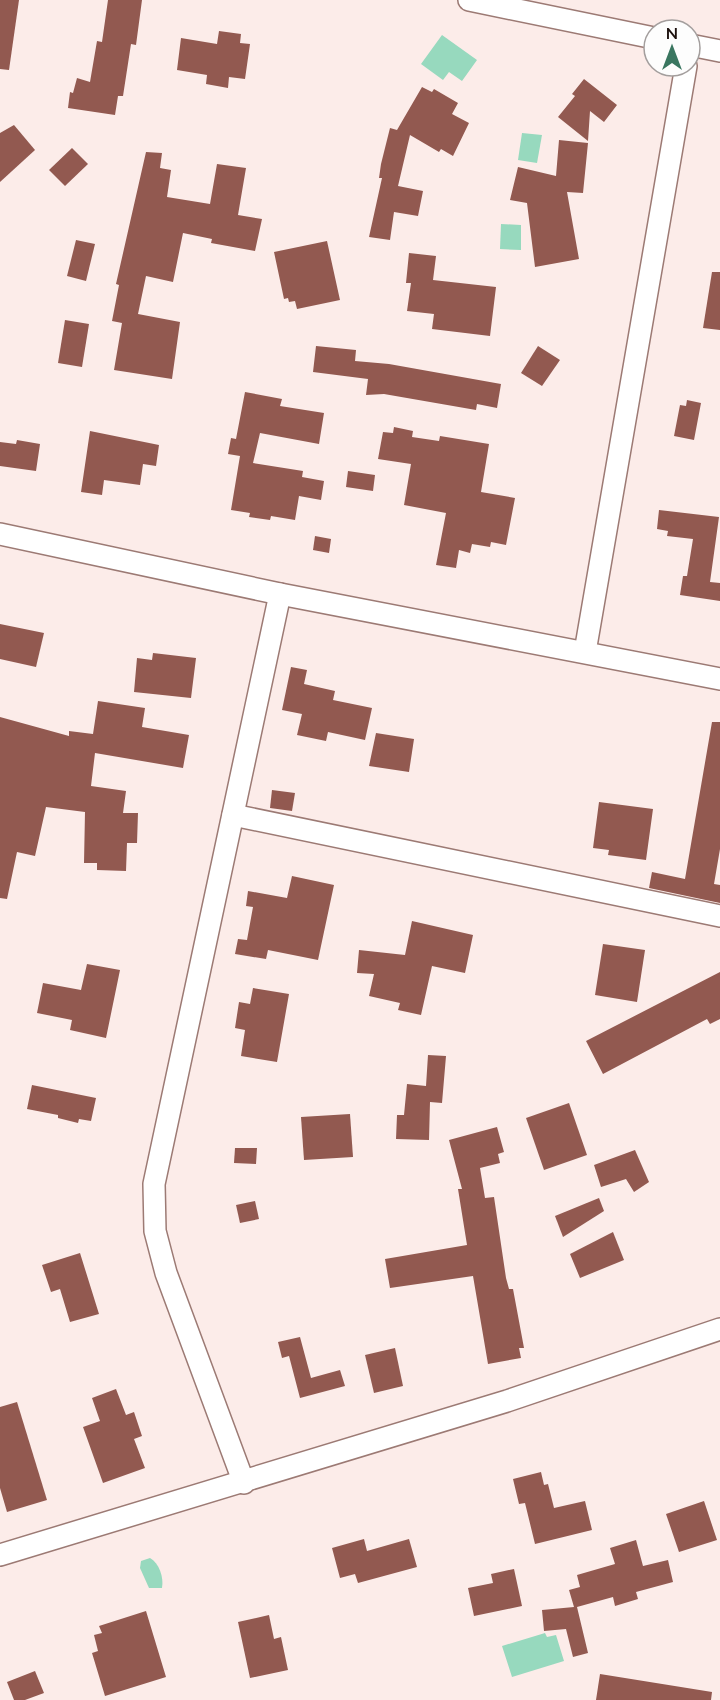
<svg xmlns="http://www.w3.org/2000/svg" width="720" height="1700" viewBox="0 0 720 1700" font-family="Lato,sans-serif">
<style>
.water{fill:#97d9be}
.building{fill:#925950}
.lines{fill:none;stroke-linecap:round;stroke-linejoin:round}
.street-casing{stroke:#9c7a74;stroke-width:24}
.street{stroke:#fff;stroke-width:21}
</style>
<rect width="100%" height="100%" fill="#fcece9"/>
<!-- water -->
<g class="water">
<polygon points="442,35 477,60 462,81 449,72 443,80 421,64"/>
<polygon points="522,133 542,135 537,163 518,160"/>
<polygon points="501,224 521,225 521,250 500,249"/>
<path d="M 150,1558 C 159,1563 164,1577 162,1588 L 149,1588 L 140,1568 L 141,1561 Z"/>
<polygon points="545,1633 547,1637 556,1635 564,1661 512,1677 502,1646"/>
</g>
<!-- building -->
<g class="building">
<polygon points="0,0 19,0 9,70 0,69"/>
<polygon points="108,0 142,0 136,45 131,44 123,96 118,96 115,115 68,108 70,92 73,93 77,78 90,82 97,41 102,42"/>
<polygon points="219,31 241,34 240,43 250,44 245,79 229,77 228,88 206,84 207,75 177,70 181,38 217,44"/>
<polygon points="584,79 617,105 604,122 590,111 588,141 558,117 575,96 572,94"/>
<polygon points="422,87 432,92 434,89 458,103 452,114 469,123 453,156 441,149 439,152 410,135 398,186 423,191 418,216 394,212 390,240 369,237 382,178 379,178 381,164 390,128 397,130"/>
<polygon points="14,125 35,150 0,182 0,133"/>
<polygon points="559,140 588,143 583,193 567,192 579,259 535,267 527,203 510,200 518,167 556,176"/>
<polygon points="72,148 88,164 65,186 49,170"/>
<polygon points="146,152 162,153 160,168 171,170 167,197 210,204 217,164 246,168 238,215 262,219 255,251 211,243 212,239 183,233 173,282 146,276 138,314 180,322 172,379 114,370 122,323 112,321 119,285 116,284"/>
<polygon points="76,240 95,244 86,281 67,276"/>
<polygon points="327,241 340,300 297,309 295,301 289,302 288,298 284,299 274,252"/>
<polygon points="409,253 436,256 433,280 496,287 490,336 432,329 434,314 407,311 411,283 406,283"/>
<polygon points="712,272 720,272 720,330 703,328"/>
<polygon points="65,320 89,324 82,367 58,363"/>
<polygon points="316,346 356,350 355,361 389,364 501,384 497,408 477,404 476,410 384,394 366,395 368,379 313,372"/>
<polygon points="538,346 560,360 542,386 521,373"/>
<polygon points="245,392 282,399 280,406 324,413 319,444 260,433 253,463 303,471 302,477 324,481 321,500 299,496 295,520 271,516 270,520 249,517 250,513 231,510 240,456 228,454 231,438 236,439"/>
<polygon points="687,400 701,403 694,440 674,436 680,405 686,406"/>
<polygon points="394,427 413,431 412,437 439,441 440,436 489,444 481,492 515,498 506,545 491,542 490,547 472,544 470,553 459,550 456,568 436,565 446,513 404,505 411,464 378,459 383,432 393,433"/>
<polygon points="90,431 159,445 156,466 143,464 140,485 104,480 102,495 81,492"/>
<polygon points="17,440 40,444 36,471 0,466 0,442 16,444"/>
<polygon points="348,471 375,475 373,491 346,487"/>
<polygon points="659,510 719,517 710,582 720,583 720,601 680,595 683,576 687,576 693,539 667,536 668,531 657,529"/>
<polygon points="315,536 331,539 329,553 313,550"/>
<polygon points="0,624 44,633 36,667 0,659"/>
<polygon points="153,653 196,658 191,698 134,692 137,658 152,660"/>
<polygon points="291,667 307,670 304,684 335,691 333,700 372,708 365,740 328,732 326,741 297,735 302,714 282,710"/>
<polygon points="98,701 145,708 142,727 189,735 183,768 95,753 91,786 126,791 123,813 138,813 137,843 127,843 126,871 97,870 97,863 84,863 85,812 46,807 35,856 17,852 7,899 0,898 0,717 69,736 69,731 93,734"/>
<polygon points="712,722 720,722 720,849 714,884 720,885 720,903 649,888 652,872 685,879"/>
<polygon points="376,733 414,739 409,772 369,766"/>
<polygon points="272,790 295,793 292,811 270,808"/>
<polygon points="599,802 653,809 646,860 608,855 609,850 593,848"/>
<polygon points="292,876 334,885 318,960 268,950 266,959 235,954 238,939 247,940 253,907 246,906 248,891 287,898"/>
<polygon points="412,921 473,935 465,973 432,966 421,1015 398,1010 400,1003 369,996 374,974 357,973 359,950 405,955"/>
<polygon points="603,944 645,950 637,1002 595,995"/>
<polygon points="87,964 120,970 106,1038 70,1030 72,1020 37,1013 43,983 81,990"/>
<polygon points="720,972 720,1019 710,1024 707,1019 603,1074 586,1041"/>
<polygon points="253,988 289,994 277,1062 241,1056 245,1030 235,1028 239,1002 250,1004"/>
<polygon points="428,1055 446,1056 442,1103 430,1102 429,1140 396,1139 397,1115 404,1115 407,1084 426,1086"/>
<polygon points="32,1085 96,1098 91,1121 79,1119 78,1123 58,1118 58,1115 27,1109"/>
<polygon points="569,1103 587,1155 544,1170 526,1118"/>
<polygon points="350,1114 353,1157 304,1160 301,1117"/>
<polygon points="497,1127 504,1152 498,1154 500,1163 480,1168 485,1198 494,1197 506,1278 509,1289 513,1289 524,1348 519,1348 521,1358 488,1364 473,1276 390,1288 385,1259 467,1245 458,1189 462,1189 449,1140"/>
<polygon points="235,1148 257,1148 256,1164 234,1163"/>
<polygon points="635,1150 649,1182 634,1192 626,1179 601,1187 594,1165"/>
<polygon points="599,1198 604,1211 563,1237 555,1216"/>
<polygon points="255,1201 259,1219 240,1223 236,1205"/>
<polygon points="613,1232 624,1260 580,1278 570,1254"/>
<polygon points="80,1253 99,1314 70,1322 60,1289 51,1292 42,1265"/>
<polygon points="300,1337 311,1378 340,1370 345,1386 300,1398 289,1356 282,1358 278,1342"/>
<polygon points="395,1348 403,1386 374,1393 365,1355"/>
<polygon points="116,1389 126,1415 134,1412 142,1436 134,1439 145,1468 103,1483 83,1427 100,1421 92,1398"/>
<polygon points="17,1402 47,1500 7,1512 0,1488 0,1407"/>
<polygon points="541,1472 544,1485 548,1484 554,1508 585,1501 592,1530 535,1544 525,1503 519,1504 513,1479"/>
<polygon points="704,1501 717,1540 679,1552 666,1514"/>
<polygon points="364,1539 367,1551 409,1539 417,1567 358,1583 355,1574 340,1578 332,1548"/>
<polygon points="636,1540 643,1566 668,1560 673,1582 636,1592 638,1599 615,1606 613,1597 577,1607 588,1653 573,1657 566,1629 544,1631 542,1610 574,1607 569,1590 580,1587 577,1575 615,1564 610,1548"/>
<polygon points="514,1569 522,1606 474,1616 468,1588 493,1583 491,1574"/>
<polygon points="146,1611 166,1677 105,1696 92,1653 98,1651 94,1635 102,1633 99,1626"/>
<polygon points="269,1615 274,1639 281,1637 288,1670 250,1678 238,1622"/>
<polygon points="35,1671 44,1693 25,1700 14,1700 7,1682"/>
<polygon points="600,1674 712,1692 711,1700 596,1700"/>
</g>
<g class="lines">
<defs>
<g id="street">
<polyline points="469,0 654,38"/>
<polyline points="690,45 720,51"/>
<polyline points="0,534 280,594 720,679"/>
<polyline points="585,652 686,66"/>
<polyline points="233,815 720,916"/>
<polyline points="244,1483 166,1273 155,1231 154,1184 280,594"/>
<polyline points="0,1555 507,1401 720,1329"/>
</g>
</defs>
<!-- street casing -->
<use href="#street" class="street-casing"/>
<!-- street -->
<use href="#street" class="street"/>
</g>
<!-- north arrow -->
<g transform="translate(672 48)"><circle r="28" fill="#fdfdfd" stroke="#a39e9d" stroke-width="1.5"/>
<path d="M0-4.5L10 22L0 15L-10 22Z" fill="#3a7660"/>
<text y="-9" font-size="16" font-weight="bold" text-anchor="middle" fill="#1c100d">N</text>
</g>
</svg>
